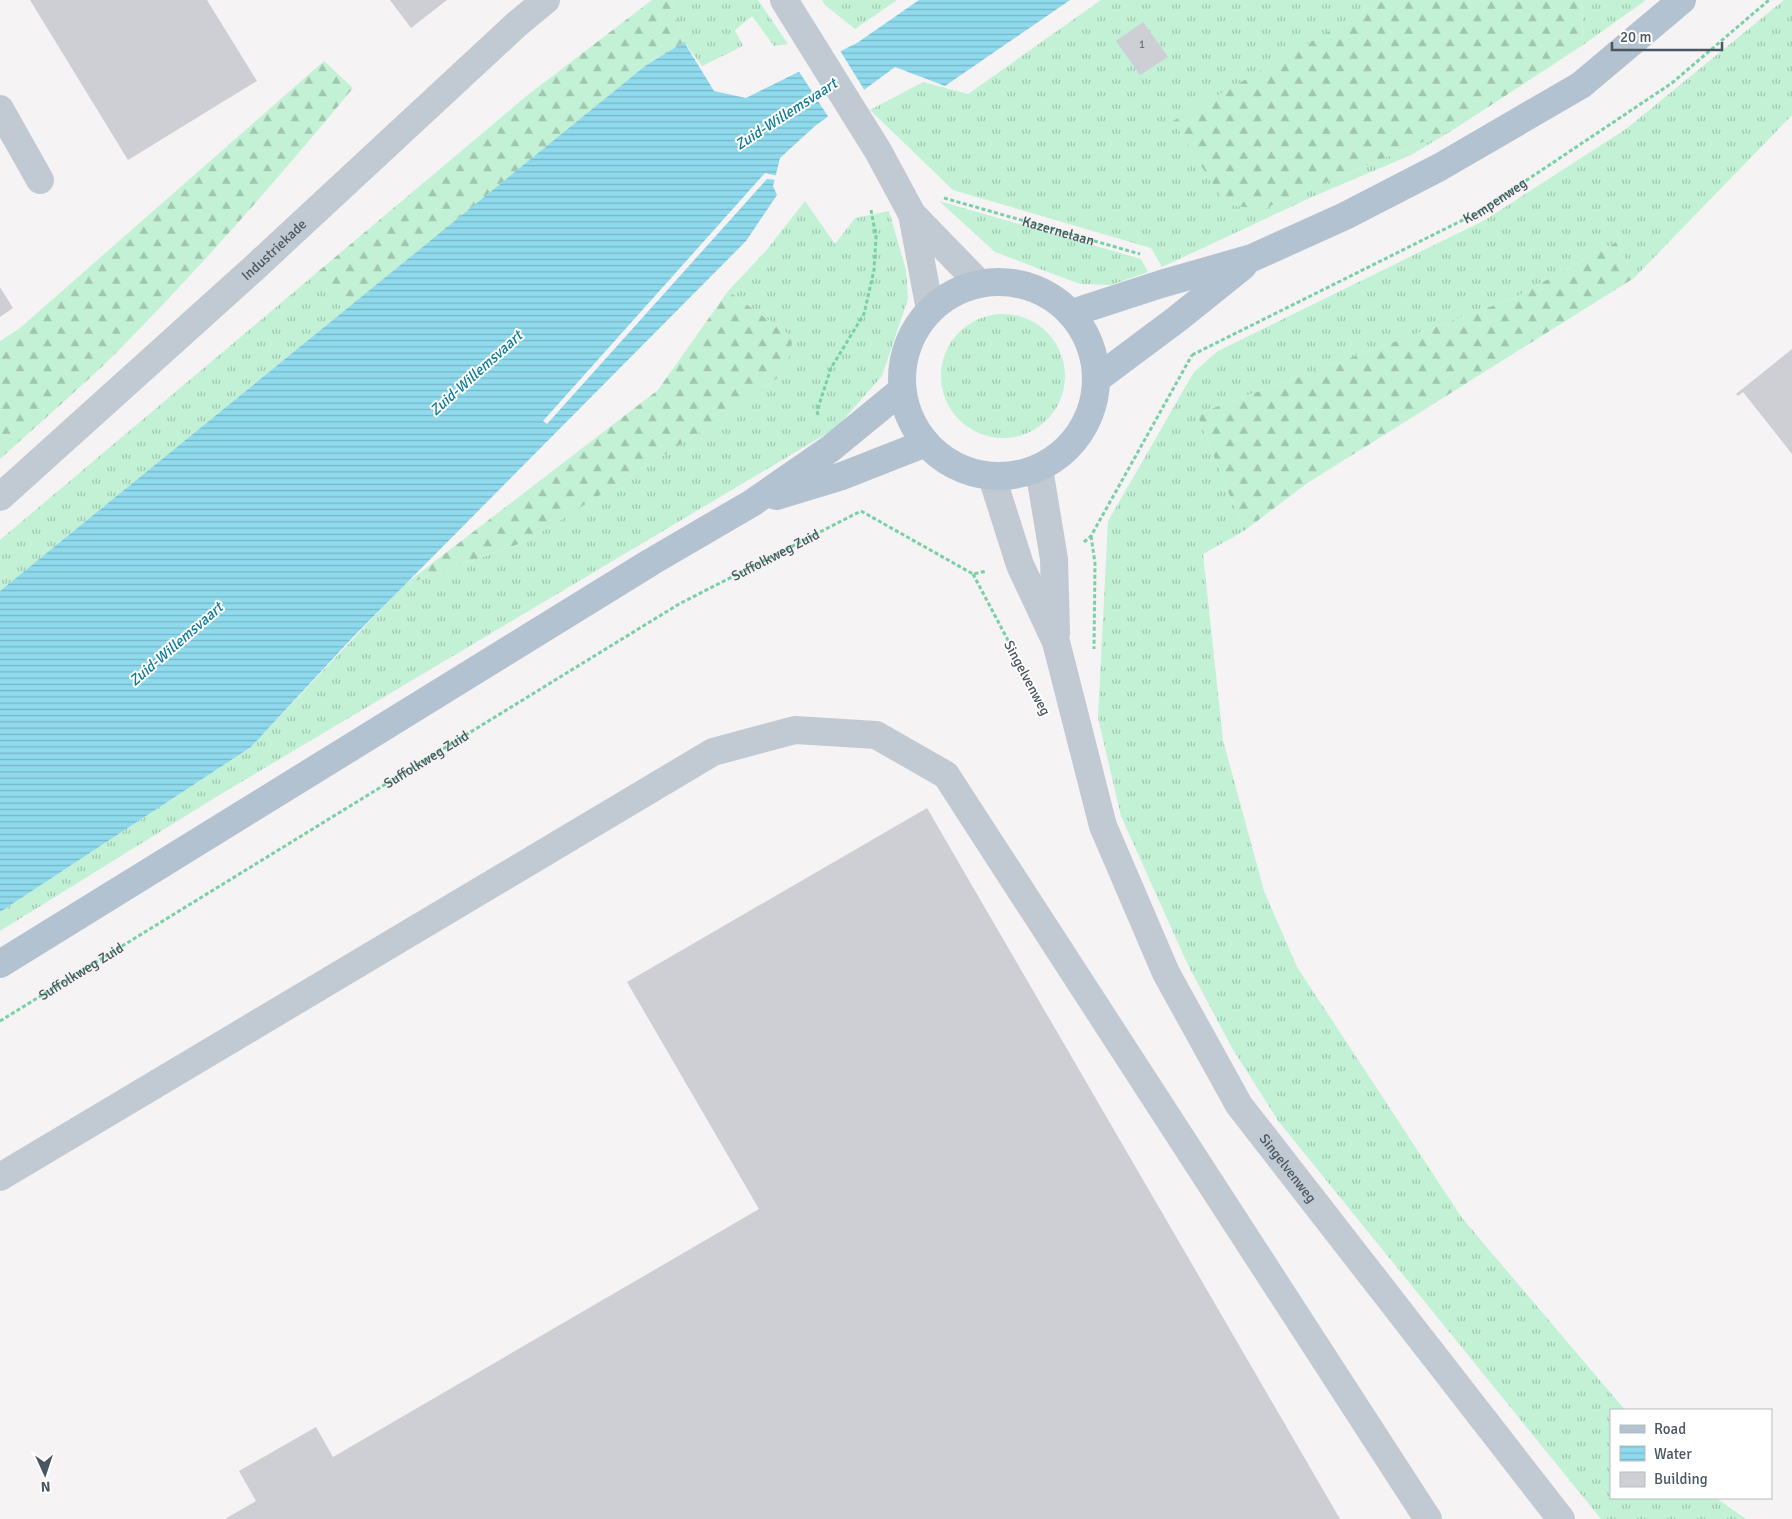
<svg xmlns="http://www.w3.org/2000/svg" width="1792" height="1519" viewBox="0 0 1792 1519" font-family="Signika,sans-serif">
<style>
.grass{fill:url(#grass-tufts)}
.forest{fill:url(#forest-firs)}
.water{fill:url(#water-rules)}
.pier{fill:#f5f3f3}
.building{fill:#cdcfd5}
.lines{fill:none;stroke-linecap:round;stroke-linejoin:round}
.path{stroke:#7ad0a6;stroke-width:3;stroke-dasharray:4 2.5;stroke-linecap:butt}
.minor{stroke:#c1cad2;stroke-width:28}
.major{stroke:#b3c2d1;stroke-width:28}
.labels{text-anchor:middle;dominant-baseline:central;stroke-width:4;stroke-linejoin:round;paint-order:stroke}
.number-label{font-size:11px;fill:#6b747e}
.street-label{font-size:14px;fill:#4a5661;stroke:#fff}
.water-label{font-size:15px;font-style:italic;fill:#0c7c9b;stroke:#fff}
</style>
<defs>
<pattern id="grass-tufts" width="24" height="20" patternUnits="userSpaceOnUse" patternTransform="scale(1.25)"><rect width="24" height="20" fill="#c3f1d5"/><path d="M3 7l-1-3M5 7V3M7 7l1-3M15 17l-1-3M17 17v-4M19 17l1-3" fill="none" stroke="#a0c6b0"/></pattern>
<pattern id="forest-firs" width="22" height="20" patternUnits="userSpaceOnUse" patternTransform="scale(1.25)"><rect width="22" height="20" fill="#c3f1d5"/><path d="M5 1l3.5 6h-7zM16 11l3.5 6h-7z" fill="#a0c6b0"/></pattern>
<pattern id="water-rules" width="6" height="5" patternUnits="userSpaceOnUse" patternTransform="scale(1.25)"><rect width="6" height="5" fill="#90daee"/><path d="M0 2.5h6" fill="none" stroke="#78b4c4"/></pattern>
</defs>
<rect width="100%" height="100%" fill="#f5f3f3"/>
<!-- grass -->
<g class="grass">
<polygon points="671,0 758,0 788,44 774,46 752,16 735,30 743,46 702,66 684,42"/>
<polygon points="822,0 897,0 855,29 825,5"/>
<polygon points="1101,0 1384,0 1174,121 1263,209 1456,128 1411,155 1312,197 1162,267 1151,248 953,190 870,110 923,82 968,94"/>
<polygon points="1582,0 1646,0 1583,45"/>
<polygon points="1784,0 1792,0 1792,115 1634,278 1616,242 1514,298 1197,414 1244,531 1203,554 1223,740 1264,891 1297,967 1462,1218 1625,1410 1611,1410 1611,1498 1716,1498 1746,1519 1601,1519 1279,1122 1232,1048 1187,963 1121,816 1098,718 1108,521 1194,372 1218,351 1485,220 1626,129"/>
<polygon points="805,201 835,244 855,218 889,211 906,270 908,299 882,376 836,428 221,794 0,931 0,912 251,747 404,585 527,541 743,405 781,375 792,337 728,291 765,252"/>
<polygon points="939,201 1141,259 1148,272 1111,285 1080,284 995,252"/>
<polygon points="314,275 345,311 0,591 0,540"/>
<circle cx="1003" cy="376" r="62"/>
</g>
<!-- forest -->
<g class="forest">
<polygon points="652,0 671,0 684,42 645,66 345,311 314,275 529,94"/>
<polygon points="1384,0 1582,0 1583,45 1456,128 1263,209 1226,205 1173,121"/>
<path d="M 324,61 L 353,88 C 278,179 199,269 115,354 C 78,390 38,424 0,459 L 0,341 L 20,328 Z"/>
<polygon points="1616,242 1634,278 1306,484 1244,531 1197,414 1514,298"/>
<polygon points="728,291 792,337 791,353 781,375 743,405 527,541 404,585 658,390"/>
</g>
<!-- water -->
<polygon class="water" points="919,0 1070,0 945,86 895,67 815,126 780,158 773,186 777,195 746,241 353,637 251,747 0,912 0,591 645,66 684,42 714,91 746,98 857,43"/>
<!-- pier -->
<g class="pier">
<polygon points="839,49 865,91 829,118 798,70"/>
<polygon points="765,173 778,176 777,180 767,179 547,424 543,421"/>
</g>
<!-- building -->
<g class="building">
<polygon points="30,0 207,0 257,81 128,160"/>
<polygon points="390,0 447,0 411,28"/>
<polygon points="1143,22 1168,57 1140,75 1116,41"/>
<polygon points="0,287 13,308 0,317"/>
<polygon points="1792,349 1792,454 1743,392 1738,396 1736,394"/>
<polygon points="927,808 1340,1519 225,1519 256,1501 239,1471 316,1427 333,1457 759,1209 627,982"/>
</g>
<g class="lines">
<!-- path -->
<g class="path">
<path id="s1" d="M 944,198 L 1140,254"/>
<path id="s2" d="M 1192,355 L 1479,212 L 1672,83 L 1769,0"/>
<polyline points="818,415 817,411 831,368 864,314 874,270 876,237 871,210"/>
<polyline points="861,511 973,574 987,571"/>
<polyline points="1091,536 1095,563 1094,649"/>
<polyline points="1084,542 1091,536 1192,355"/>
<polyline points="973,574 1031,684"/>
<path id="s3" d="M 0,1021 L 679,604 L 861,511"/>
</g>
<!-- minor -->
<g class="minor">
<polyline points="784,0 878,151 912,214 979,283"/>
<polyline points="0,109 40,180"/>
<polyline points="912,214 930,310"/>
<polyline points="1039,469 1054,559 1056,633"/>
<path id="s4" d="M 992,477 L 1020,565 L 1056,642 L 1103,826 L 1166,973 L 1239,1105 L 1561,1519"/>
<path id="s5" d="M 0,497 L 253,269 L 517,24 L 546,0"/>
<polyline points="0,1177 713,752 795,730 876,735 946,775 1428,1519"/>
</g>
<!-- major -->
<g class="major">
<circle cx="999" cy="379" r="97"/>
<polyline points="1072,313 1161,284 1252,258 1345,216 1440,167 1581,85 1682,0"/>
<polyline points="1098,378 1177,319 1243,266"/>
<polyline points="776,496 842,476 926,443"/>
<polyline points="0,964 651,562 752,503 830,449 902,390"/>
</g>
</g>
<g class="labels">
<!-- number labels -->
<g class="number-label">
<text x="1142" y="44">1</text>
</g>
<!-- street labels -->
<g class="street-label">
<text stroke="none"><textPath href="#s2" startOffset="340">Kempenweg</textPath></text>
<text stroke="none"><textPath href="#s1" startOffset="119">Kazernelaan</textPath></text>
<text stroke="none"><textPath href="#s5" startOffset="369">Industriekade</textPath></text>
<text stroke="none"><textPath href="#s3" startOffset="905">Suffolkweg Zuid</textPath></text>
<text transform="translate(1027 678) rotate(62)">Singelvenweg</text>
<text stroke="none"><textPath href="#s3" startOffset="500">Suffolkweg Zuid</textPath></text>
<text stroke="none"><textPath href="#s3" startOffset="95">Suffolkweg Zuid</textPath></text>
<text stroke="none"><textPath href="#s4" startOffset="758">Singelvenweg</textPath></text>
</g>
<!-- water labels -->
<g class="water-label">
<text transform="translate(786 114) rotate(-33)">Zuid-Willemsvaart</text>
<text transform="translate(476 373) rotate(-42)">Zuid-Willemsvaart</text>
<text transform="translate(176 644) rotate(-41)">Zuid-Willemsvaart</text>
</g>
</g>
<!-- legend -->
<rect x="1610" y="1409" width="162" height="90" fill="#ffffff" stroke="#b7bbc0"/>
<rect x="1620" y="1425" width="25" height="8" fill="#b3c2d1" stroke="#b7bbc0"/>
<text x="1654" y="1434" font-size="15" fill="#4a5661">Road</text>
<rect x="1620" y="1446" width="25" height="15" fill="url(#water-rules)" stroke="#b7bbc0"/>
<text x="1654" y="1459" font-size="15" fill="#4a5661">Water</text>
<rect x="1620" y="1472" width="25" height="15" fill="#cdcfd5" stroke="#b7bbc0"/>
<text x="1654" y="1484" font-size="15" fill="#4a5661">Building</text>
<!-- north arrow -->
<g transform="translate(45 1474) rotate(177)" stroke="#ffffff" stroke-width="4" paint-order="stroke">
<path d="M0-4L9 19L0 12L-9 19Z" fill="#4a5661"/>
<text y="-8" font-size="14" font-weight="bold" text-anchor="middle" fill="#4a5661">N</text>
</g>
<!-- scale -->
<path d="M1612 42v8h110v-8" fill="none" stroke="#4a5661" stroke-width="2.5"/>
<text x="1620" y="42" font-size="15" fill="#4a5661" stroke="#ffffff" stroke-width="4" paint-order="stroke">20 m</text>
</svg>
